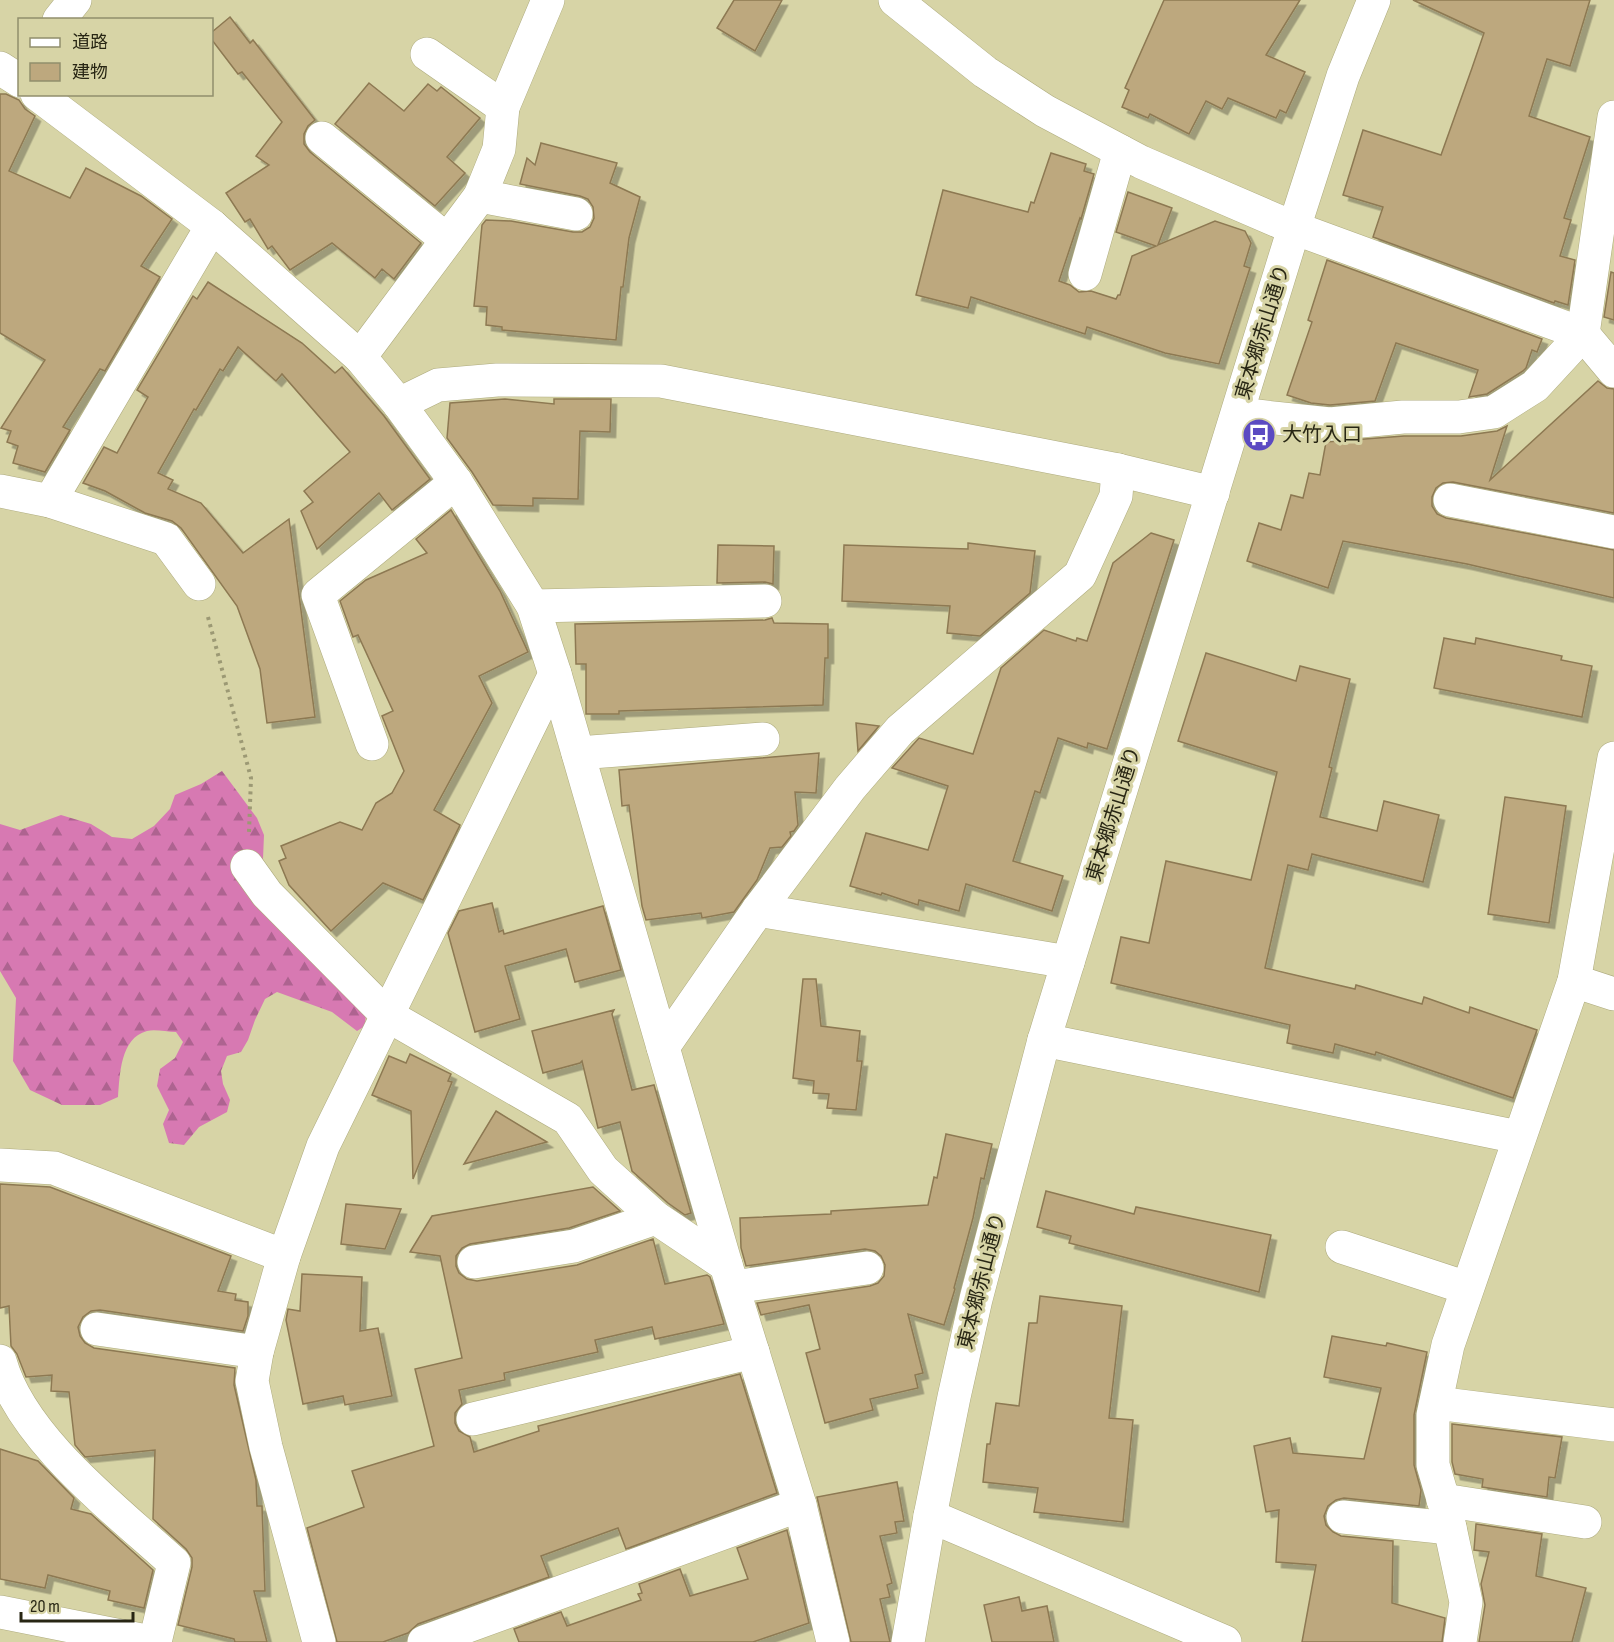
<svg xmlns="http://www.w3.org/2000/svg" width="1614" height="1642" viewBox="0 0 1614 1642" font-family="'Sofia Sans Condensed','Noto Sans JP',sans-serif">
<style>
.forest{fill:url(#forest-firs)}
.building{fill:#bda87e;stroke:#8d7952;stroke-width:1.5;filter:url(#shadow)}
.lines{fill:none;stroke-linecap:round;stroke-linejoin:round}
.minor-casing{stroke:#aeab7e;stroke-width:34}
.path{stroke:#9c9974;stroke-width:4;stroke-dasharray:3 4.5;stroke-linecap:butt}
.minor{stroke:#fff;stroke-width:33}
.labels{text-anchor:middle;dominant-baseline:central;stroke-width:6;stroke-linejoin:round;paint-order:stroke}
.street-label{font-size:20px;fill:#282614;stroke:#d7d4a6}
.poi-label{font-size:20px;fill:#282614;stroke:#d7d4a6;text-anchor:start}
</style>
<defs>
<pattern id="forest-firs" width="22" height="20" patternUnits="userSpaceOnUse" patternTransform="scale(1.5)"><rect width="22" height="20" fill="#d779b2"/><path d="M5 1l3.5 6h-7zM16 11l3.5 6h-7z" fill="#ae6390"/></pattern>
<filter id="shadow"><feDropShadow dx="5.5" dy="5.5" stdDeviation="0" flood-color="#0004"/></filter>
</defs>
<rect width="100%" height="100%" fill="#d7d4a6"/>
<!-- forest -->
<path class="forest" d="M 222,771 L 257,818 L 264,835 L 263,859 L 270,914 L 366,1012 L 365,1026 L 357,1031 L 332,1012 L 277,992 L 265,999 L 255,1020 L 248,1040 L 241,1052 L 227,1056 L 221,1071 L 223,1084 L 230,1100 L 227,1112 L 199,1127 L 184,1145 L 169,1143 L 163,1124 L 169,1110 L 157,1086 L 160,1069 L 175,1058 L 183,1042 L 176,1032 C 167,1032 155,1029 147,1031 C 120,1038 120,1075 118,1097 L 100,1105 L 62,1105 L 30,1090 L 13,1061 L 16,998 L 0,971 L 0,824 L 20,830 L 61,815 L 91,824 L 112,837 L 132,839 L 154,826 L 170,809 L 175,795 L 201,784 Z"/>
<!-- building -->
<g class="building">
<polygon points="734,0 782,0 755,51 717,28"/>
<polygon points="1164,0 1300,0 1266,55 1305,72 1286,113 1280,110 1276,118 1228,98 1222,109 1206,101 1189,134 1150,114 1148,118 1122,107 1129,90 1125,88"/>
<polygon points="1413,0 1590,0 1570,66 1547,59 1529,116 1590,137 1564,218 1571,220 1560,256 1575,260 1568,305 1555,301 1554,303 1373,237 1383,207 1343,195 1363,130 1441,155 1472,68 1484,33"/>
<polygon points="230,17 250,43 253,40 315,120 308,126 304,134 304,144 310,152 421,243 394,279 382,269 375,278 332,243 290,270 272,246 268,249 250,219 245,222 226,193 269,165 256,156 282,122 242,72 238,74 212,40 212,32"/>
<polygon points="369,83 404,111 428,84 437,91 441,87 480,118 447,157 465,173 435,206 335,124"/>
<polygon points="0,94 6,94 19,100 25,109 35,116 9,171 70,198 86,168 141,196 172,219 141,266 160,277 105,371 100,369 63,427 70,430 45,472 13,463 18,446 7,442 11,431 1,428 45,360 0,333"/>
<polygon points="541,143 617,163 610,183 640,197 629,238 623,287 621,287 616,340 502,330 502,327 486,325 487,307 474,306 482,225 486,220 511,221 573,232 582,232 590,227 594,218 593,207 588,199 580,196 520,184 527,158 535,165"/>
<polygon points="1051,153 1086,164 1084,171 1094,174 1081,219 1080,218 1059,281 1070,285 1079,292 1091,291 1116,299 1118,295 1120,295 1132,256 1156,246 1116,232 1128,192 1172,208 1158,245 1215,221 1245,231 1251,243 1244,266 1250,268 1219,364 1165,353 1087,327 1085,334 971,297 968,308 916,295 943,190 1028,212 1031,202 1034,203"/>
<polygon points="1327,260 1542,339 1537,352 1532,350 1526,368 1523,371 1487,394 1469,397 1478,370 1396,343 1375,401 1330,405 1311,403 1287,395 1312,322 1308,320"/>
<polygon points="1611,272 1614,273 1614,320 1604,317"/>
<polygon points="208,282 302,343 335,373 342,367 384,416 430,479 392,510 379,493 317,549 301,511 313,502 304,491 350,452 282,374 276,381 238,347 223,371 220,369 196,410 194,409 158,473 173,480 168,489 201,503 243,553 289,519 315,717 267,723 260,669 237,606 181,528 172,521 145,513 105,491 83,483 104,447 117,453 148,397 137,390 193,296 197,299"/>
<polygon points="1598,381 1607,388 1614,389 1614,513 1453,482 1443,483 1436,488 1432,497 1432,506 1437,514 1446,518 1614,550 1614,598 1467,564 1343,541 1328,588 1247,561 1259,523 1281,530 1291,495 1303,498 1309,473 1320,475 1326,442 1404,436 1461,436 1497,431 1507,426 1490,480"/>
<polygon points="505,399 554,404 554,399 611,399 610,432 580,431 578,499 533,498 533,506 493,505 472,472 447,438 450,403"/>
<polygon points="451,510 500,591 528,652 479,676 492,703 434,810 460,825 423,900 383,883 331,931 289,885 279,861 286,858 281,846 340,822 362,830 376,803 392,793 404,771 382,716 393,711 358,635 353,637 340,601 366,580 427,553 416,539"/>
<polygon points="1151,533 1174,540 1107,749 1088,743 1087,748 1058,738 1040,793 1035,791 1013,861 1063,876 1052,911 966,884 959,911 919,900 918,905 882,893 881,895 850,886 866,833 928,850 948,786 892,768 919,738 973,754 1001,668 1044,630 1076,641 1077,638 1087,641 1113,563"/>
<polygon points="968,543 1035,551 1030,593 980,636 947,633 950,606 842,601 844,545 968,549"/>
<polygon points="718,545 774,546 773,584 765,582 717,583"/>
<polygon points="772,618 774,623 828,624 828,658 825,658 823,705 619,711 619,714 586,714 586,664 576,664 575,624 765,620"/>
<polygon points="1444,638 1475,644 1476,638 1562,656 1561,660 1592,666 1582,717 1434,688"/>
<polygon points="1206,653 1296,681 1300,666 1350,679 1329,767 1332,768 1320,817 1377,831 1384,801 1439,815 1423,882 1312,854 1308,870 1288,865 1265,968 1355,989 1356,985 1422,1004 1424,997 1469,1013 1470,1007 1537,1030 1513,1098 1376,1052 1375,1055 1335,1044 1333,1053 1287,1043 1290,1025 1111,983 1121,937 1149,943 1166,861 1251,880 1277,772 1178,741"/>
<polygon points="856,723 879,726 858,751"/>
<polygon points="819,753 816,793 795,792 798,825 794,831 790,832 791,836 782,847 770,848 757,880 734,912 702,918 701,913 646,920 642,906 629,805 622,806 619,770"/>
<polygon points="1505,797 1566,806 1549,923 1488,914"/>
<polygon points="492,903 499,932 503,930 504,934 603,906 621,970 575,982 566,949 505,966 520,1019 475,1032 448,933 459,911"/>
<polygon points="803,979 816,979 821,1026 860,1031 857,1061 862,1061 856,1110 827,1108 829,1094 813,1093 814,1081 793,1078"/>
<polygon points="614,1010 612,1014 632,1090 654,1085 691,1213 685,1215 668,1203 632,1171 620,1122 598,1128 582,1061 580,1063 543,1073 532,1031"/>
<polygon points="410,1054 451,1074 448,1081 452,1082 413,1179 411,1111 372,1095 389,1056 406,1063"/>
<polygon points="496,1111 547,1142 464,1164"/>
<polygon points="946,1134 992,1144 984,1179 981,1178 973,1218 954,1288 955,1289 944,1325 908,1314 923,1373 915,1375 918,1388 870,1399 873,1410 825,1423 806,1353 820,1349 809,1305 761,1315 757,1303 870,1286 878,1283 884,1276 885,1265 881,1256 875,1251 865,1249 746,1266 741,1248 740,1218 831,1214 831,1211 928,1205 934,1177 937,1178"/>
<polygon points="0,1184 50,1187 231,1256 218,1291 236,1294 235,1300 248,1302 248,1316 243,1331 100,1310 91,1311 83,1317 78,1327 80,1336 85,1343 94,1348 235,1368 234,1385 256,1480 257,1506 262,1506 265,1591 254,1591 267,1642 235,1642 234,1639 178,1625 192,1567 192,1558 186,1549 153,1519 155,1450 85,1457 75,1445 69,1392 51,1391 52,1375 26,1377 17,1354 11,1346 9,1306 0,1308"/>
<polygon points="593,1187 620,1211 569,1228 470,1244 462,1248 456,1256 456,1266 459,1273 467,1279 477,1281 577,1265 653,1239 665,1284 707,1275 710,1277 724,1324 655,1339 652,1327 595,1340 598,1352 504,1373 505,1380 459,1390 462,1404 455,1413 455,1423 459,1431 470,1437 474,1452 539,1431 538,1426 740,1374 777,1493 626,1549 618,1528 541,1556 549,1577 418,1624 408,1633 383,1642 337,1642 307,1528 364,1507 352,1471 434,1446 415,1369 462,1358 440,1256 410,1252 432,1216"/>
<polygon points="1046,1191 1134,1214 1136,1207 1271,1235 1259,1292 1069,1243 1071,1236 1037,1227"/>
<polygon points="346,1204 401,1209 385,1249 341,1244"/>
<polygon points="302,1274 362,1277 360,1331 378,1328 392,1396 345,1405 343,1396 303,1404 286,1320 288,1309 300,1311"/>
<polygon points="1040,1296 1122,1306 1109,1418 1133,1420 1123,1522 1034,1512 1038,1488 983,1482 987,1444 990,1444 996,1403 1019,1406 1029,1323 1037,1323"/>
<polygon points="1332,1336 1386,1346 1387,1343 1427,1352 1414,1415 1414,1465 1421,1490 1419,1506 1344,1498 1336,1500 1328,1506 1324,1516 1326,1525 1333,1532 1341,1536 1393,1541 1392,1603 1445,1618 1442,1642 1302,1642 1316,1565 1276,1562 1279,1510 1266,1512 1254,1446 1290,1438 1293,1453 1364,1459 1381,1388 1324,1377"/>
<polygon points="1452,1424 1562,1437 1555,1478 1549,1477 1547,1497 1482,1487 1483,1479 1455,1474 1452,1462"/>
<polygon points="0,1449 38,1461 74,1498 71,1509 91,1514 153,1570 144,1608 108,1600 110,1591 48,1575 45,1588 0,1579"/>
<polygon points="897,1482 904,1521 895,1522 897,1533 880,1536 892,1583 887,1585 890,1597 880,1599 890,1642 851,1642 817,1497"/>
<polygon points="1476,1524 1542,1534 1536,1576 1586,1588 1572,1642 1479,1642 1485,1605 1481,1584 1489,1552 1474,1550"/>
<polygon points="787,1530 809,1623 753,1642 519,1642 514,1629 561,1612 567,1626 641,1600 638,1594 642,1593 639,1584 680,1569 690,1596 748,1579 737,1548"/>
<polygon points="1019,1597 1022,1611 1047,1606 1054,1642 992,1642 984,1605"/>
</g>
<g class="lines">
<defs>
<g id="minor">
<polyline points="895,0 985,72 1045,111 1141,162 1294,228 1583,334 1614,371"/>
<polyline points="59,20 75,0"/>
<polyline points="427,54 503,107"/>
<polyline points="0,68 20,81"/>
<polyline points="37,94 212,226 360,357 399,404 456,482 533,606 555,674 726,1265 800,1505 833,1642"/>
<polyline points="322,138 447,240"/>
<polyline points="480,196 576,214"/>
<polyline points="1085,274 1120,151"/>
<polyline points="360,357 480,196 499,149 503,107 548,0"/>
<polyline points="399,404 438,385 497,380 661,381 1118,470 1213,493"/>
<polyline points="1238,414 1330,424 1403,417 1459,417 1494,412 1535,386 1583,334 1614,117"/>
<polyline points="0,491 50,501 166,539 199,584"/>
<polyline points="1450,500 1614,532"/>
<polyline points="50,501 212,226"/>
<polyline points="533,606 765,601"/>
<polyline points="372,744 318,595 456,482"/>
<polyline points="578,753 763,739"/>
<polyline points="247,866 267,894 387,1015 568,1119 603,1170 656,1218 726,1265"/>
<polyline points="758,910 1068,962"/>
<polyline points="1574,981 1614,994"/>
<polyline points="1044,1040 1518,1137"/>
<polyline points="663,1047 758,910 850,788 900,730 1080,575 1116,496 1118,470"/>
<polyline points="0,1165 54,1168 284,1256"/>
<polyline points="1342,1247 1467,1288"/>
<polyline points="474,1262 574,1246 656,1218"/>
<polyline points="733,1287 867,1268"/>
<polyline points="97,1329 257,1352"/>
<path d="M 0,1361 C 21,1438 116,1510 174,1563 L 155,1642"/>
<polyline points="1436,1403 1614,1425"/>
<polyline points="473,1419 753,1352"/>
<polyline points="1443,1500 1585,1522"/>
<polyline points="930,1516 1225,1642"/>
<polyline points="1343,1517 1450,1528"/>
<polyline points="0,1612 151,1642"/>
<polyline points="319,1642 266,1447 252,1381 257,1352 284,1256 323,1146 555,674"/>
<polyline points="424,1642 800,1505"/>
<polyline points="908,1642 930,1516 954,1397 976,1299 1044,1040 1294,228 1343,76 1374,0"/>
<polyline points="1460,1642 1466,1602 1446,1509 1433,1465 1433,1415 1448,1345 1574,981 1614,758"/>
</g>
</defs>
<!-- minor casing -->
<use href="#minor" class="minor-casing"/>
<!-- path -->
<polyline class="path" points="208,617 251,778 249,832"/>
<!-- minor -->
<use href="#minor" class="minor"/>
</g>
<!-- icons -->
<defs>
<symbol id="bus-disc" viewBox="-11 -11 22 22"><circle r="9.5" fill="#5b4ac2" stroke="#d7d4a6"/><path d="M-5-6H5V4H4V6H2V4H-2V6H-4V4H-5ZM-3.5-4V0h7V-4ZM-3.5 1.2v1.5H-2V1.2ZM2 1.2v1.5H3.5V1.2Z" fill="#fff"/></symbol>
</defs>
<g fill-rule="evenodd">
<use href="#bus-disc" x="1240" y="416" width="38" height="38"/>
</g>
<g class="labels">
<!-- street labels -->
<g class="street-label">
<text transform="translate(1263 332) rotate(-73)">東本郷赤山通り</text>
<text transform="translate(1114 814) rotate(-73)">東本郷赤山通り</text>
<text transform="translate(982 1281) rotate(-76)">東本郷赤山通り</text>
</g>
<!-- poi labels -->
<g class="poi-label">
<text x="1282" y="435">大竹入口</text>
</g>
</g>
<!-- legend -->
<rect x="18" y="18" width="195" height="78" fill="#d7d4a6" stroke="#918e6c" stroke-width="1.5"/>
<rect x="30" y="38" width="30" height="9" fill="#ffffff" stroke="#918e6c" stroke-width="1.5"/>
<text x="72" y="48" font-size="18" fill="#282614">道路</text>
<rect x="30" y="63" width="30" height="18" fill="#bda87e" stroke="#918e6c" stroke-width="1.5"/>
<text x="72" y="78" font-size="18" fill="#282614">建物</text>
<!-- scale -->
<path d="M21 1612v9h112v-9" fill="none" stroke="#282614" stroke-width="3"/>
<text x="30" y="1612" font-size="18" fill="#282614" stroke="#d7d4a6" stroke-width="4.5" paint-order="stroke">20 m</text>
</svg>
